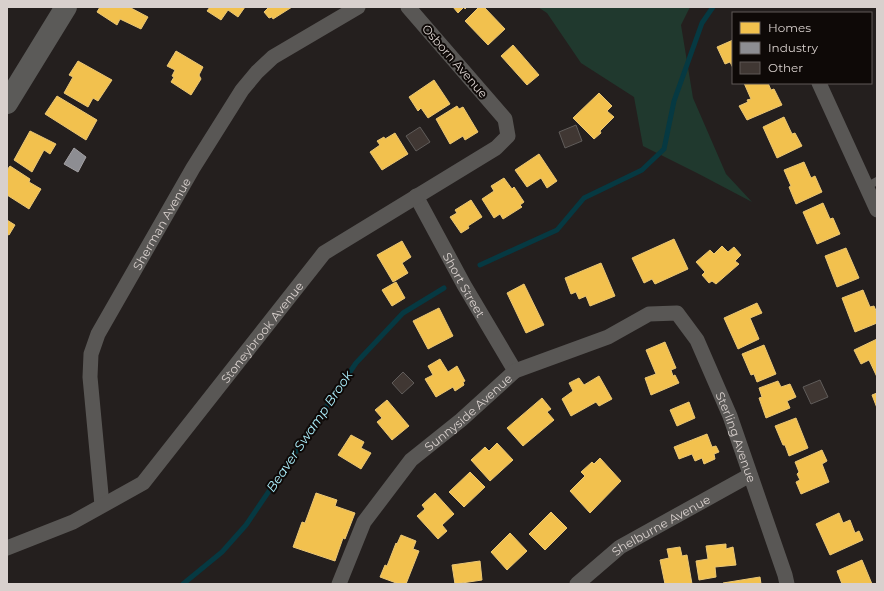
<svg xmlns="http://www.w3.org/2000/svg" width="884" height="591" viewBox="0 0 884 591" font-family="Montserrat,sans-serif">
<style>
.green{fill:#20392e}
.homes{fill:#f2c14e;stroke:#eac674}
.industry{fill:#8d8d92;stroke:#a4a1a4}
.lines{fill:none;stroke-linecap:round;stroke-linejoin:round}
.stream{stroke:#063942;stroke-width:5}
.building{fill:#403733;stroke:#605c5a}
.lane{stroke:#595755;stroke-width:8}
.street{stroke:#595755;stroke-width:15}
.secondary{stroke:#5b5a58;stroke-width:22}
.labels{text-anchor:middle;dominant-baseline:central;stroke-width:4;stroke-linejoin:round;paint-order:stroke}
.street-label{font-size:12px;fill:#d8d0cd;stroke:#0e0907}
.water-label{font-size:13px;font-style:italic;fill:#adeffd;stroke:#0e0907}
</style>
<rect width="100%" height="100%" fill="#241f1e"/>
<!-- green -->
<polygon class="green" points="538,7 690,7 681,25 693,98 726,174 752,202 697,173 643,146 634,97 581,63 547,13"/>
<!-- homes -->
<g class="homes">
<polygon points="100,7 129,7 148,17 141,29 120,19 117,25 97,12"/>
<polygon points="210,7 245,7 238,17 228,10 221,20 207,11"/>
<polygon points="267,7 292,7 273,19 272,17 269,18 264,12 268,8"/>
<polygon points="453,7 467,7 465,9 464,7 458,13"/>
<polygon points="479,7 484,7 505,29 488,45 465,21"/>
<polygon points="733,40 733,68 730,62 725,64 717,47"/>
<polygon points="513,45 539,75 527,85 501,56"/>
<polygon points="176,51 203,67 199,75 201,79 191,95 171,82 174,77 172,76 175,70 167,66"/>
<polygon points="78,61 112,80 98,101 93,98 88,107 64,93 73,77 69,75"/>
<polygon points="434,80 450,104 428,118 421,108 418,111 409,97"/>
<polygon points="744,83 768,83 771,90 774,89 782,105 747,120 739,106 748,102 747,100 751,99"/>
<polygon points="599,93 612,106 607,111 614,117 600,131 601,133 594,139 573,118"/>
<polygon points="57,96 97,120 86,140 45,114"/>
<polygon points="457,106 459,109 463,107 478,132 465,140 463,136 450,144 436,119"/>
<polygon points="784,117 792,134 795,133 802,146 777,158 763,127"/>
<polygon points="30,131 56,144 50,154 44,150 32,172 14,160"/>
<polygon points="395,133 408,154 382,170 370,152 380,145 377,141 384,137 385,139"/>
<polygon points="539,154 557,181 547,188 541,178 527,187 515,170"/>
<polygon points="804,162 811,178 815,176 822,192 796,204 789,187 791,186 784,170"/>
<polygon points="10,166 30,179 29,182 41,189 29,209 7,195 7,170"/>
<polygon points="504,178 512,189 514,187 524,202 520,205 522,207 503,219 500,214 494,218 482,199 494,191 491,186"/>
<polygon points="471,200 482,217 468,226 469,228 461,233 450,217 457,213 455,210"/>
<polygon points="823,203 830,219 833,218 840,234 817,244 803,212"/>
<polygon points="7,220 15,225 9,235 7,234"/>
<polygon points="674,239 688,269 655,284 652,279 644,283 632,258"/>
<polygon points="402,241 411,257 402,263 408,273 393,282 377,255"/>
<polygon points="722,246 728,252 734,247 741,255 735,261 739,264 716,284 712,281 709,283 702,275 705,272 696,262 710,250 714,254"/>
<polygon points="846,248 859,278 837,287 825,256"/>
<polygon points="601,263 615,296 590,306 586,296 579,299 576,292 571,294 565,278"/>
<polygon points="396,282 405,298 392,306 382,290"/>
<polygon points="524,284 544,325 526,333 507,293"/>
<polygon points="863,290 870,307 874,306 877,313 877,323 855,332 842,298"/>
<polygon points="757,303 762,313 750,318 759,339 738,349 724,318"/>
<polygon points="439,308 453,336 428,349 413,321"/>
<polygon points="877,339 877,377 869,360 861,364 854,350"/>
<polygon points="665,342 676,368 671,370 673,376 675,375 679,383 651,395 645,378 656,374 646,350"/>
<polygon points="764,345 776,374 757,382 754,374 751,375 742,354"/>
<polygon points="440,359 448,372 457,366 465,381 463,382 464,385 455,391 453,387 436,397 425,379 433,375 428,366"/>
<polygon points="599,376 612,399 599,406 596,402 571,416 562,399 573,391 569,383 579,378 584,385"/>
<polygon points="778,381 781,387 790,384 796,397 787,401 790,408 766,418 759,398 762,397 759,388"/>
<polygon points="877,393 877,408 872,395"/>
<polygon points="542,398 551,409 547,412 554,420 523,446 507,428"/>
<polygon points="387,400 409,426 392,440 377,422 382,418 375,410"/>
<polygon points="689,402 695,418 677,426 670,410"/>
<polygon points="796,418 808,448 789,456 785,445 783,445 775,426"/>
<polygon points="707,434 712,447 716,446 719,452 714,454 715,459 704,464 702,458 695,461 692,454 679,459 674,447"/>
<polygon points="351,435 364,442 361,448 371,453 361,469 338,455"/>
<polygon points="497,443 513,460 490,481 471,460 485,447 489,451"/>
<polygon points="822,450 827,461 822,464 829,482 801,494 796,482 800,480 797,474 799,472 795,462"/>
<polygon points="600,458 621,481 590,513 570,491 585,476 581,472 592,462 594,464"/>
<polygon points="470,472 485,487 464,507 449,492"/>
<polygon points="316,493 337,500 335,506 355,513 345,539 343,538 335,561 293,547 302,522 305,523"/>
<polygon points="435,493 454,514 442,525 447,531 438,539 417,516 425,509 422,505"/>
<polygon points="551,512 567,528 545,550 529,534"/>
<polygon points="839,513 843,523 850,520 855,533 859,531 863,540 830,555 816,524"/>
<polygon points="510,533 527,551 507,570 491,552"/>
<polygon points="401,535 416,541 413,549 419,551 406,584 399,584 380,577 385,565 387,566 396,543 397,544"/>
<polygon points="726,544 726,549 733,547 736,565 715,567 716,577 699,580 696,561 708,559 706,546"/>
<polygon points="680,547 682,556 687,555 692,584 665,584 660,560 669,558 667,549"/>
<polygon points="862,560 872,584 842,584 837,571"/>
<polygon points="480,561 482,580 455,584 452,565"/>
<polygon points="760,577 761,584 723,584 723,583"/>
</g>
<!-- industry -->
<polygon class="industry" points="74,148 86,157 78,172 64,164"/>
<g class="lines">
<!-- stream -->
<g class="stream">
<polyline points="480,265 557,230 584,198 642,170 664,149 674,101 702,23 713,7"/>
<polyline points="183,584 222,552 246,525 356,363 403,313 444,288"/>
</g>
</g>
<!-- building -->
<g class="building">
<polygon points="576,125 582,141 565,148 559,132"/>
<polygon points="420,127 430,142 416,151 406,136"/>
<polygon points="403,372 414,383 402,394 392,383"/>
<polygon points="820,380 828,397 811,404 803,387"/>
</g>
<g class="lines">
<!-- lane -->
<polyline class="lane" points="866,187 877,181"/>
<!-- street -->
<g class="street">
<polyline points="819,83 877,210"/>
<path id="s1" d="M 416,196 L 464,285 L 515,371"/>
<path id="s2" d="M 102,505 L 90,377 L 91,354 L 98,334 L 193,168 L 242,90 L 257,72 L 273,57 L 358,7"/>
<path id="s3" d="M 7,548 L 73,522 L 143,483 L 324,253 L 496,148 L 508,136 L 505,119 L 408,7"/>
<path id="s4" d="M 339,584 L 364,522 L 411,460 L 461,420 L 515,371 L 608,337 L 649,314 L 677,313 L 697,340 L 730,416 L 785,575 L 787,584"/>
<path id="s5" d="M 577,584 L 620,547 L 750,475"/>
</g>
<!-- secondary -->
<polyline class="secondary" points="7,103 66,7"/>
</g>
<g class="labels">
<!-- street labels -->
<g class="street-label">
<text transform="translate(455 61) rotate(49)">Osborn Avenue</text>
<text stroke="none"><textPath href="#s2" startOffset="300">Sherman Avenue</textPath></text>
<text stroke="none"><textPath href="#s1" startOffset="101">Short Street</textPath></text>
<text stroke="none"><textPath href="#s3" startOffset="343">Stoneybrook Avenue</textPath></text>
<text stroke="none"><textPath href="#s4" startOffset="219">Sunnyside Avenue</textPath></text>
<text stroke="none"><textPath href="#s4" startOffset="594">Sterling Avenue</textPath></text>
<text stroke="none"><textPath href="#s5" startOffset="103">Shelburne Avenue</textPath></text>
</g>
<!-- water labels -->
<g class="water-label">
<text transform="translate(309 431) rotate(-56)">Beaver Swamp Brook</text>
</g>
</g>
<!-- border -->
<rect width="884" height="591" fill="none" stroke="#d8d0cd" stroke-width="16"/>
<!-- legend -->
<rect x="732" y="12" width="140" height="72" fill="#0e0907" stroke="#5f5956"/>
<rect x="740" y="22" width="20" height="12" fill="#f2c14e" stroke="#5f5956"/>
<text x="768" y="32" font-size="12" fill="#d8d0cd">Homes</text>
<rect x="740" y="42" width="20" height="12" fill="#8d8d92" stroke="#5f5956"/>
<text x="768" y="52" font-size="12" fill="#d8d0cd">Industry</text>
<rect x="740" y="62" width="20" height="12" fill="#403733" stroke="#5f5956"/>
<text x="768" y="72" font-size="12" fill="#d8d0cd">Other</text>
</svg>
